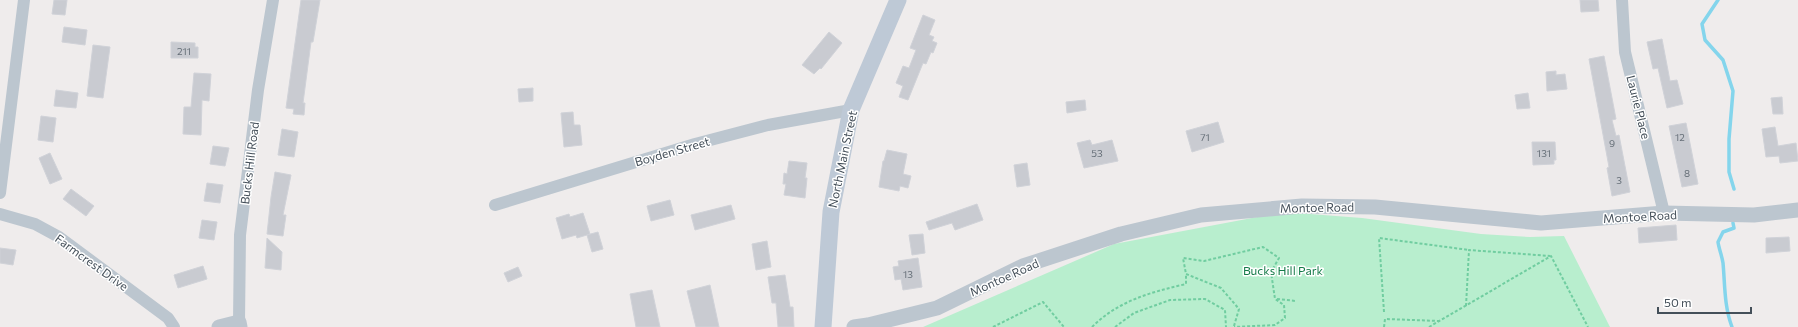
<svg xmlns="http://www.w3.org/2000/svg" width="1798" height="327" viewBox="0 0 1798 327" font-family="Commissioner,sans-serif">
<style>
.green{fill:#b8eece}
.lines{fill:none;stroke-linecap:round;stroke-linejoin:round}
.stream{stroke:#84d5ec;stroke-width:3.5}
.building{fill:#c9cbd1;stroke:#d0d2d8}
.path{stroke:#70cda0;stroke-width:2;stroke-dasharray:3 2;stroke-linecap:butt}
.minor{stroke:#bcc6cf;stroke-width:12}
.tertiary{stroke:#bcc6cf;stroke-width:15}
.secondary{stroke:#bec9d6;stroke-width:17}
.labels{text-anchor:middle;dominant-baseline:central;stroke-width:3;stroke-linejoin:round;paint-order:stroke}
.number-label{font-size:10px;fill:#656e77}
.street-label{font-size:12px;fill:#444f59;stroke:#fff}
.park-label{font-size:12px;fill:#157b49;stroke:#fff}
</style>
<rect width="100%" height="100%" fill="#efecec"/>
<!-- green -->
<polygon class="green" points="1284,212 1362,218 1481,234 1530,237 1564,236 1610,327 923,327 1114,244"/>
<g class="lines">
<!-- stream -->
<g class="stream">
<polyline points="1718,0 1702,24 1705,40 1723,60 1733,91 1729,139 1729,172 1734,189"/>
<path d="M 1732,327 C 1724,306 1725,284 1723,263 C 1722,256 1719,249 1718,242 L 1723,232 L 1734,228 L 1733,223"/>
</g>
</g>
<!-- building -->
<g class="building">
<polygon points="54,0 67,0 65,15 52,14"/>
<polygon points="301,0 320,0 313,42 311,42 303,103 305,103 304,115 293,114 294,109 286,108"/>
<polygon points="1580,0 1598,0 1599,11 1581,12"/>
<polygon points="923,15 935,20 929,35 934,37 932,41 937,43 933,53 931,52 926,64 923,63 908,100 899,97 903,86 896,83 903,66 909,68 916,50 910,48"/>
<polygon points="64,27 87,30 85,45 62,42"/>
<polygon points="829,32 842,43 821,69 820,68 814,74 802,65"/>
<polygon points="1662,39 1670,81 1677,80 1683,104 1667,108 1658,68 1653,69 1647,42"/>
<polygon points="171,42 195,43 195,47 198,47 198,58 171,58"/>
<polygon points="93,45 110,47 103,98 87,96"/>
<polygon points="1604,56 1616,119 1612,120 1616,136 1619,135 1630,192 1612,196 1607,168 1609,167 1589,59"/>
<polygon points="1556,71 1556,75 1565,74 1567,89 1547,91 1546,72"/>
<polygon points="194,73 211,74 209,101 202,100 201,135 183,134 184,107 191,107"/>
<polygon points="533,88 533,101 519,102 518,89"/>
<polygon points="56,90 78,93 76,108 54,106"/>
<polygon points="1528,93 1530,108 1517,109 1515,95"/>
<polygon points="1782,97 1783,114 1773,114 1771,98"/>
<polygon points="1085,100 1086,110 1067,113 1066,102"/>
<polygon points="573,112 574,125 580,125 582,145 564,147 561,113"/>
<polygon points="41,116 56,118 53,142 38,140"/>
<polygon points="1218,122 1224,142 1192,152 1186,131"/>
<polygon points="1686,123 1698,184 1682,187 1669,126"/>
<polygon points="1775,127 1778,146 1796,143 1798,161 1780,163 1779,156 1766,157 1762,129"/>
<polygon points="282,129 298,132 294,157 278,155"/>
<polygon points="1090,140 1092,145 1112,140 1118,161 1084,168 1077,143"/>
<polygon points="1532,142 1555,142 1556,160 1554,160 1554,164 1533,165"/>
<polygon points="213,146 229,148 225,166 210,164"/>
<polygon points="887,150 907,154 903,174 911,176 908,188 900,186 899,191 879,187 883,161 884,161"/>
<polygon points="50,153 62,179 50,184 39,158"/>
<polygon points="789,161 807,163 805,178 807,178 805,198 784,195 786,184 783,184 784,173 787,174"/>
<polygon points="1027,163 1030,185 1017,187 1014,165"/>
<polygon points="275,172 291,175 283,215 286,215 283,236 267,234 271,197"/>
<polygon points="207,183 223,185 220,203 204,201"/>
<polygon points="71,189 94,206 86,216 63,199"/>
<polygon points="670,200 674,215 651,221 647,206"/>
<polygon points="977,204 983,220 955,230 952,223 929,230 926,222"/>
<polygon points="731,205 735,219 695,230 691,215"/>
<polygon points="583,213 590,234 577,238 576,235 562,239 556,218 569,214 570,217"/>
<polygon points="202,220 217,222 214,240 199,238"/>
<polygon points="1676,225 1677,240 1639,243 1638,228"/>
<polygon points="598,232 603,249 592,252 587,235"/>
<polygon points="923,234 925,253 912,255 909,235"/>
<polygon points="1789,237 1790,251 1766,253 1766,238"/>
<polygon points="267,238 282,252 281,270 265,268"/>
<polygon points="767,241 771,267 756,270 752,244"/>
<polygon points="0,248 16,250 13,265 0,263"/>
<polygon points="918,258 922,287 903,290 901,279 895,280 893,267 899,266 898,261"/>
<polygon points="203,266 207,279 178,288 174,275"/>
<polygon points="518,267 522,276 508,282 504,273"/>
<polygon points="785,275 790,307 793,307 794,327 778,327 776,303 772,303 768,277"/>
<polygon points="710,285 719,327 696,327 687,291"/>
<polygon points="652,290 660,327 636,327 630,294"/>
</g>
<g class="lines">
<!-- path -->
<g class="path">
<polyline points="1277,299 1296,301"/>
<polyline points="1466,306 1469,250 1550,256"/>
<polyline points="1384,312 1379,238 1469,250"/>
<polyline points="1234,326 1239,309 1221,288 1186,274 1183,258 1204,261 1263,247 1279,258 1271,272 1275,299 1284,305 1285,318 1275,325 1234,327"/>
<polyline points="993,327 1043,302 1064,327"/>
<path d="M 1092,327 C 1118,301 1151,292 1186,284 L 1186,274"/>
<polyline points="1115,327 1134,313 1170,300 1205,299 1225,310 1226,327"/>
<polyline points="1384,327 1385,319 1440,321"/>
<polyline points="1429,327 1551,256 1588,327"/>
</g>
<!-- minor -->
<g class="minor">
<polyline points="1622,0 1625,52 1664,213"/>
<polyline points="0,193 24,0"/>
<polyline points="495,205 695,144 768,125 851,110"/>
<polyline points="0,214 35,224 59,237 168,318 174,327"/>
<polyline points="239,322 240,235 258,90 273,0"/>
</g>
<!-- tertiary -->
<g class="tertiary">
<polyline points="219,327 239,322 240,327"/>
<polyline points="854,327 868,325 937,308 1023,266 1121,234 1201,215 1302,206 1375,207 1541,223 1664,213 1754,215 1798,210"/>
</g>
<!-- secondary -->
<polyline class="secondary" points="823,327 831,212 851,110 898,0"/>
</g>
<g class="labels">
<!-- number labels -->
<g class="number-label">
<text x="184" y="51">211</text>
<text x="1205" y="137">71</text>
<text x="1680" y="137">12</text>
<text x="1612" y="143">9</text>
<text x="1097" y="153">53</text>
<text x="1544" y="153">131</text>
<text x="1687" y="173">8</text>
<text x="1619" y="180">3</text>
<text x="908" y="274">13</text>
</g>
<!-- street labels -->
<g class="street-label">
<text transform="translate(1639 107) rotate(76)">Laurie Place</text>
<text transform="translate(672 151) rotate(-16)">Boyden Street</text>
<text transform="translate(842 159) rotate(-78)">North Main Street</text>
<text transform="translate(249 163) rotate(-83)">Bucks Hill Road</text>
<text transform="translate(1317 207) rotate(-1)">Montoe Road</text>
<text transform="translate(1640 216) rotate(-3)">Montoe Road</text>
<text transform="translate(92 262) rotate(36)">Farmcrest Drive</text>
<text transform="translate(1004 277) rotate(-24)">Montoe Road</text>
</g>
<!-- park labels -->
<g class="park-label">
<text x="1283" y="270">Bucks Hill Park</text>
</g>
</g>
<!-- scale -->
<path d="M1658 307v6h93v-6" fill="none" stroke="#444f59" stroke-width="2"/>
<text x="1664" y="307" font-size="12" fill="#444f59" stroke="#ffffff" stroke-width="3" paint-order="stroke">50 m</text>
</svg>
